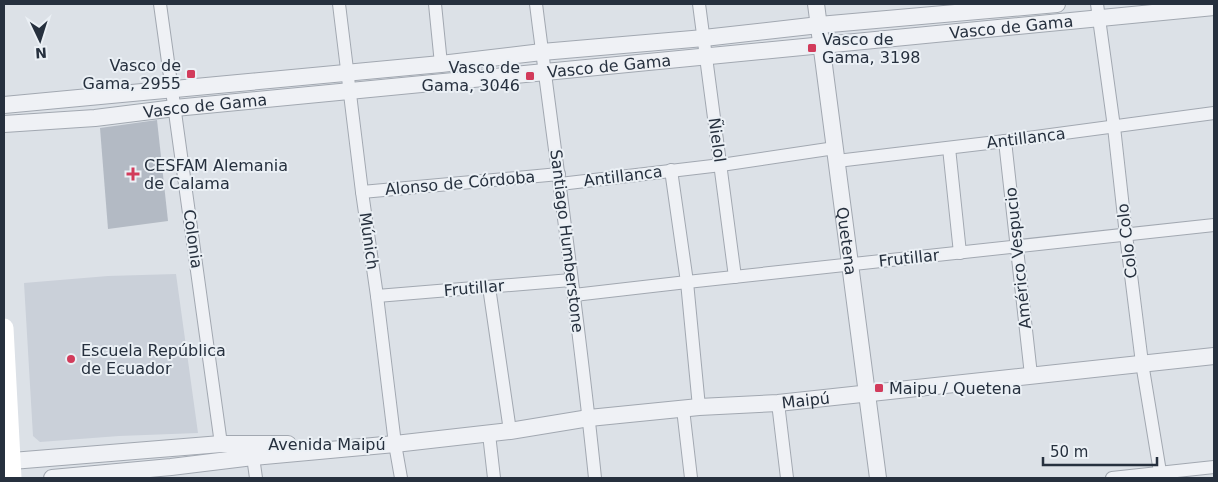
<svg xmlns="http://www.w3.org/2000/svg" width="1218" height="482" viewBox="0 0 1218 482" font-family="'DejaVu Sans',sans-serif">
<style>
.built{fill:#cad0d9}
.building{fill:#b3bac4}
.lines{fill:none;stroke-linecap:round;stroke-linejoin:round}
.minor-casing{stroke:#a2a8b1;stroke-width:14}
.tertiary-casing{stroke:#a2a8b1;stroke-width:18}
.minor{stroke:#eff1f5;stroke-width:12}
.tertiary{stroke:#eff1f5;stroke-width:16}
.secondary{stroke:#fff;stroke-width:19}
.poi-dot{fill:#d23b5b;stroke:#ebf0f5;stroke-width:2}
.labels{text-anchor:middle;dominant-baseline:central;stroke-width:4;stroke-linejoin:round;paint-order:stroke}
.street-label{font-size:16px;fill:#26303e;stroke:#ebf0f5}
.poi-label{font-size:16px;fill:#26303e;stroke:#ebf0f5;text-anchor:start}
</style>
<rect width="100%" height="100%" fill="#dce1e7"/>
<!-- built -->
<polygon class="built" points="176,274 198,433 119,436 40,442 33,436 24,283 108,276"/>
<!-- building -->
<polygon class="building" points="157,120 168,221 108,229 100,128"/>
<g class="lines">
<defs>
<g id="minor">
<polyline points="160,4 221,444"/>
<polyline points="339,4 362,192 377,296 395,444 401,478"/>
<polyline points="435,4 441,64"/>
<path d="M 536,4 C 556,162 579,320 595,478"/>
<polyline points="699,4 735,277"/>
<polyline points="1097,4 1114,127 1126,235 1142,363 1161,478"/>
<polyline points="1005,141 1031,375"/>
<polyline points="949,148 960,253"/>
<polyline points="837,161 1005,141 1214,113"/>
<polyline points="671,170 687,282 699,407"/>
<polyline points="560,184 721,165 835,148"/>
<polyline points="362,192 559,174"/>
<polyline points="489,287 510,431"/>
<polyline points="574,295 687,282 1214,225"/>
<polyline points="377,296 571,280"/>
<polyline points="778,403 787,478"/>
<polyline points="683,409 691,478"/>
<polyline points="489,434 494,478"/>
<polyline points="253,457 256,478"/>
<polyline points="1112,478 1214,467"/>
</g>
<g id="tertiary">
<path id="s1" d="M 816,4 L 878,478"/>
<polyline points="4,105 441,64 542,52 704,38 819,25 1057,4"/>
<path id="s2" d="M 4,124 L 95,118 L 175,108 L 1214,7"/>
<polyline points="12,461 221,444 288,444"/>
<path id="s3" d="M 52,478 L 171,467 L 253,457 L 395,444 L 510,431 L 589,418 L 699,407 L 778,403 L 1214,356"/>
</g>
</defs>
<!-- minor casing -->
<use href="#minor" class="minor-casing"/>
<!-- tertiary casing -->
<use href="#tertiary" class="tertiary-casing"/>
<!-- minor -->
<use href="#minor" class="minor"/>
<!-- tertiary -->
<use href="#tertiary" class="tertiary"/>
<!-- secondary -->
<polyline class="secondary" points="4,328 12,478"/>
</g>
<!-- markers -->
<g class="poi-dot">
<rect x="807" y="43" width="10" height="10" rx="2.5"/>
<rect x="186" y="69" width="10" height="10" rx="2.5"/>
<rect x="525" y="71" width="10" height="10" rx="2.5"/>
<path d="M130.5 166.5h5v5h5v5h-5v5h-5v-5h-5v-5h5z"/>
<circle cx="71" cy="359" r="5"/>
<rect x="874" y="383" width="10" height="10" rx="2.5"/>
</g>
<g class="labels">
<!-- street labels -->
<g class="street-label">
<text stroke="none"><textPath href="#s2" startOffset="1012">Vasco de Gama</textPath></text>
<text stroke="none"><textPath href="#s2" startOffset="608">Vasco de Gama</textPath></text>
<text stroke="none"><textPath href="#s2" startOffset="202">Vasco de Gama</textPath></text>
<text transform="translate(1026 138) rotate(-7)">Antillanca</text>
<text transform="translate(717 140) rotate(82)">Ñielol</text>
<text transform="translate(623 176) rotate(-7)">Antillanca</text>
<text transform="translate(460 183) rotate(-5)">Alonso de Córdoba</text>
<text transform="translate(193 239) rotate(82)">Colonia</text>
<text transform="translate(369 241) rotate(82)">Múnich</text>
<text transform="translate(567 241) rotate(83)">Santiago Humberstone</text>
<text stroke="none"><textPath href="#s1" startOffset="239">Quetena</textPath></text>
<text transform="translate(1127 241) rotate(-97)">Colo Colo</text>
<text transform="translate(909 258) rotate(-6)">Frutillar</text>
<text transform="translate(1018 258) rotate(-96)">Américo Vespucio</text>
<text transform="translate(474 288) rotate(-5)">Frutillar</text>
<text stroke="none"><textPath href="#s3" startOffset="758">Maipú</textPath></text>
<text x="327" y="444">Avenida Maipú</text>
</g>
<!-- poi labels -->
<g class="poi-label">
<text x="822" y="39">Vasco de<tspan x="822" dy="18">Gama, 3198</tspan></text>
<text x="181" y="65" text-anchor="end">Vasco de<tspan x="181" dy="18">Gama, 2955</tspan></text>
<text x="520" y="67" text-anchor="end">Vasco de<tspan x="520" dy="18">Gama, 3046</tspan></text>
<text x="144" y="165">CESFAM Alemania<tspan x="144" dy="18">de Calama</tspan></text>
<text x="81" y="350">Escuela República<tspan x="81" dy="18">de Ecuador</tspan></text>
<text x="889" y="388">Maipu / Quetena</text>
</g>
</g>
<!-- border -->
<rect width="1218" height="482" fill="none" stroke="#26303e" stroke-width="10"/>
<!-- north arrow -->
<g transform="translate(40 40) rotate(176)" stroke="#ebf0f5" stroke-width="4" paint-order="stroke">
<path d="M0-4L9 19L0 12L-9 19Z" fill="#26303e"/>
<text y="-8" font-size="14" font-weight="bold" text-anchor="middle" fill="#26303e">N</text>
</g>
<!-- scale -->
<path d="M1043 457v8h114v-8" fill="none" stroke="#26303e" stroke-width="2.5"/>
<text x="1050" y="457" font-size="15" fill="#26303e" stroke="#ebf0f5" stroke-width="4" paint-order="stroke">50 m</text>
</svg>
